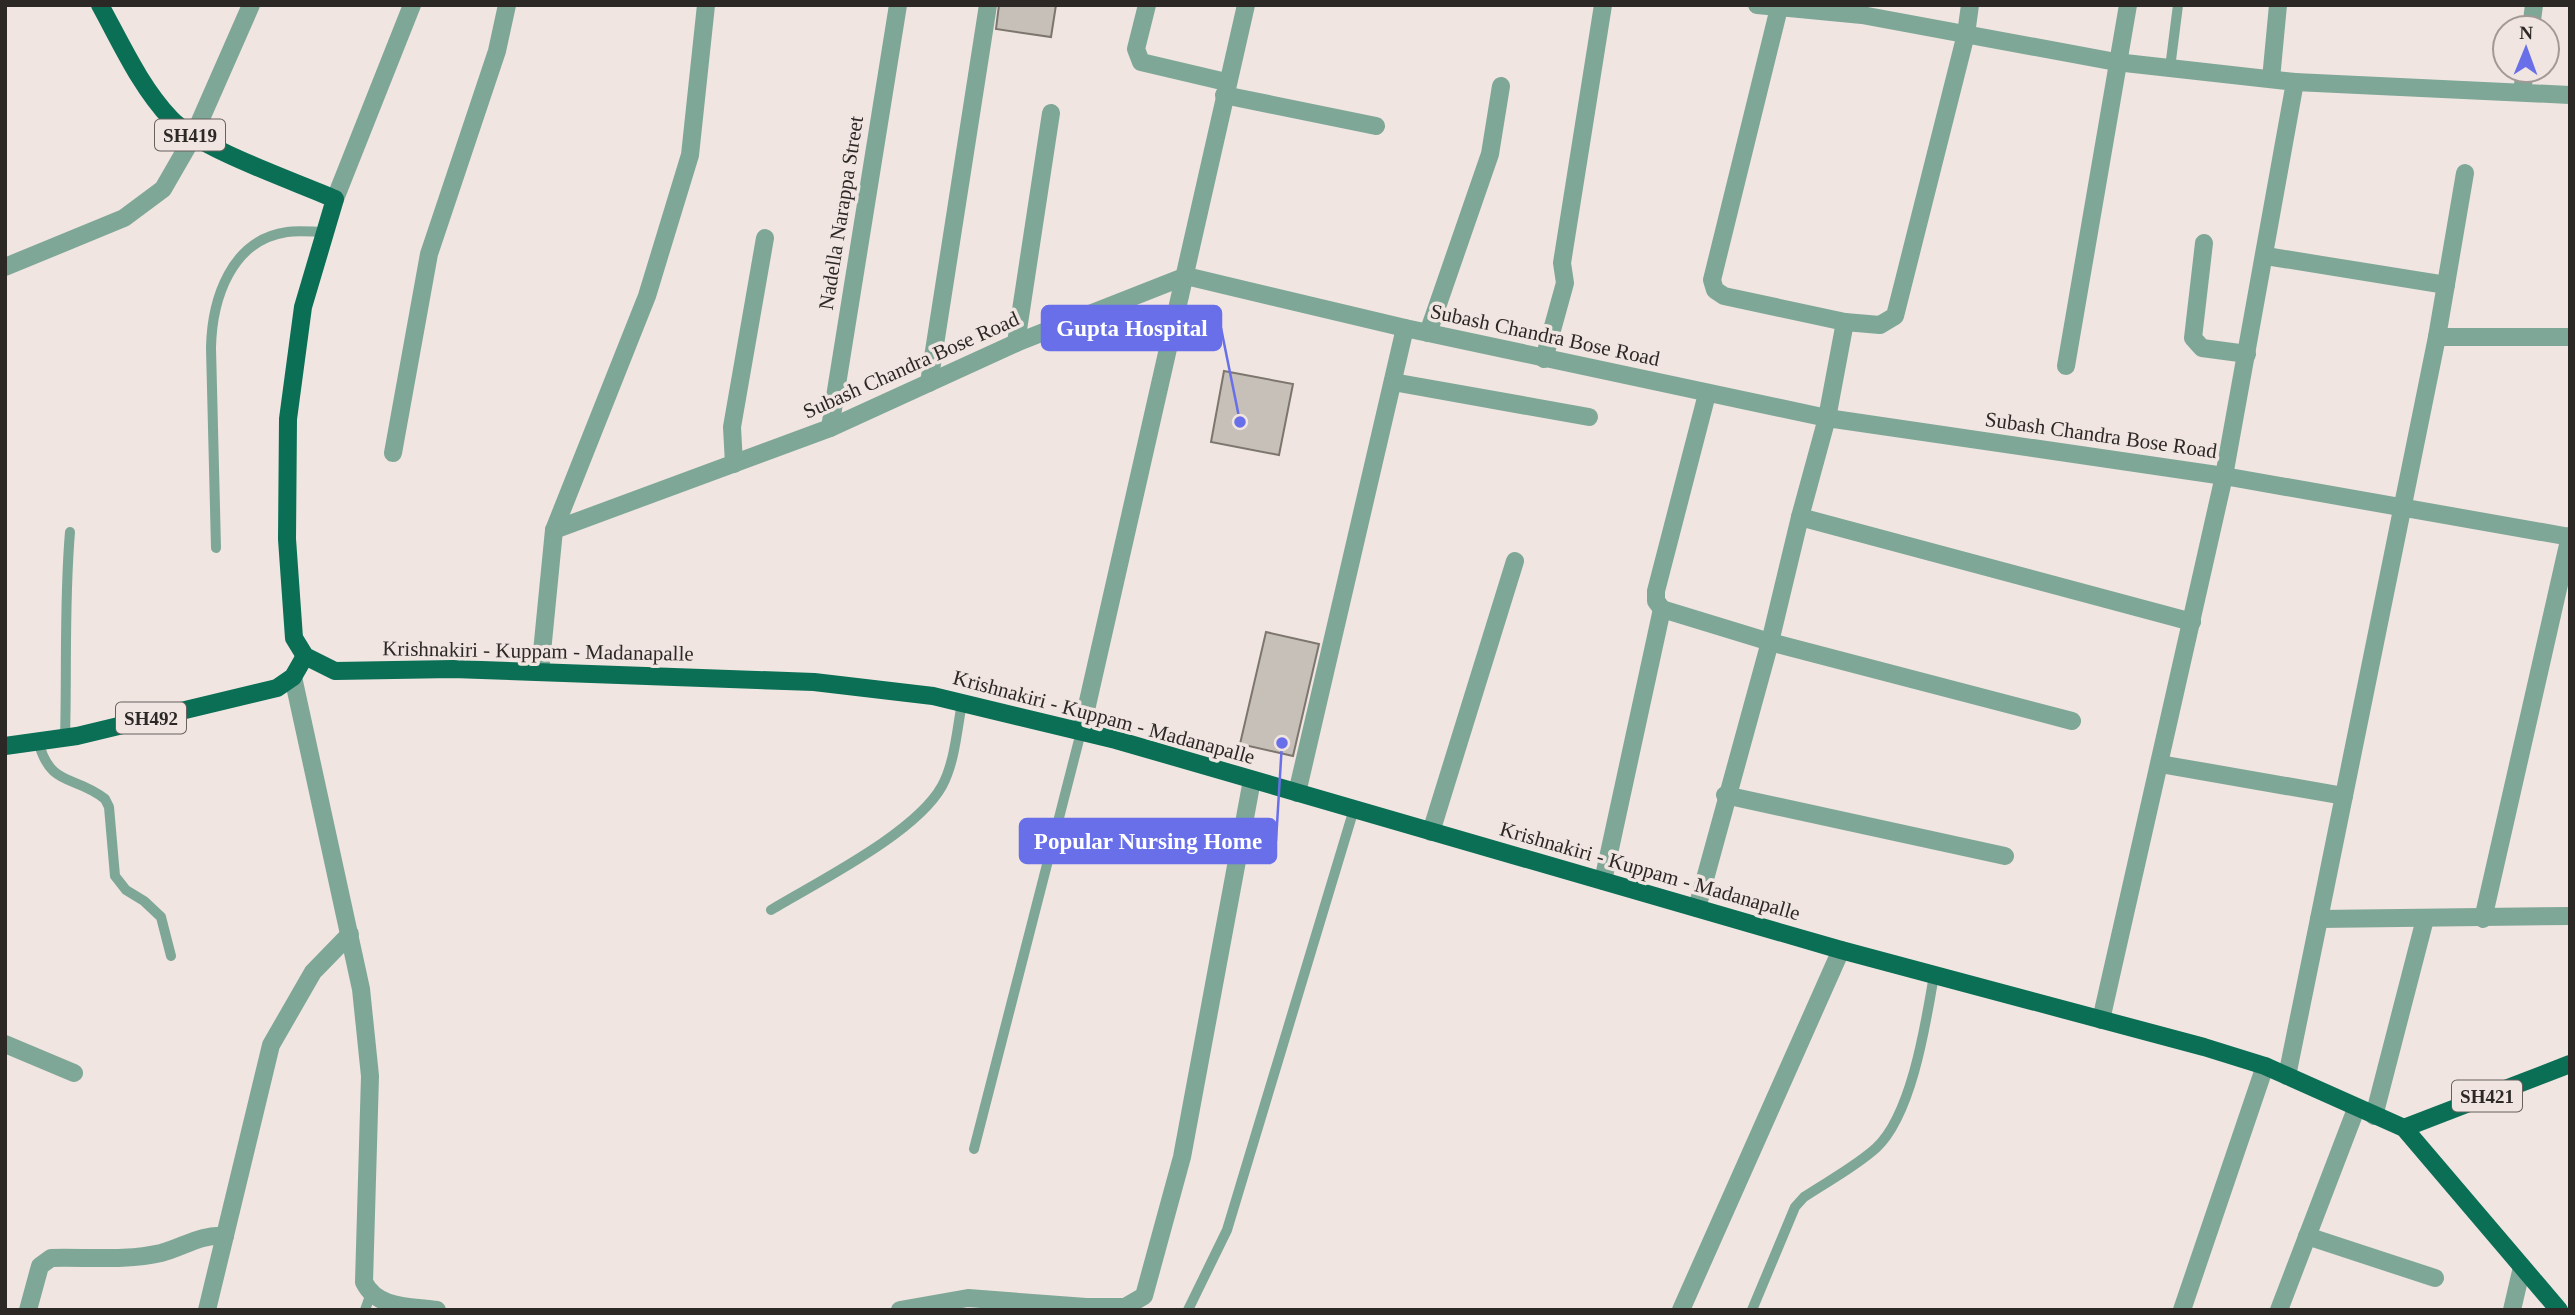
<svg xmlns="http://www.w3.org/2000/svg" width="2575" height="1315" viewBox="0 0 2575 1315" font-family="'Times New Roman',serif">
<style>
.building{fill:#c7c0b8;stroke:#7c766e;stroke-width:2}
.lines{fill:none;stroke-linecap:round;stroke-linejoin:round}
.service{stroke:#7ea797;stroke-width:10}
.minor{stroke:#7ea797;stroke-width:18}
.tertiary{stroke:#7ea797;stroke-width:18}
.primary{stroke:#0a6f55;stroke-width:18}
.labels{text-anchor:middle;dominant-baseline:central;stroke-width:7;stroke-linejoin:round;paint-order:stroke}
.shield{fill:#f0e5e0;stroke:#67615e;stroke-width:2}
.shield-label{font-size:19px;font-weight:bold;fill:#2c2826}
.street-label{font-size:21px;fill:#2c2826;stroke:#f0e5e0}
.leader{fill:none;stroke:#686fe8;stroke-width:2.5}
.callout-dot{fill:#686fe8;stroke:#f0e5e0;stroke-width:2.5}
.callout{fill:#686fe8;stroke:#686fe8;stroke-width:2.5}
.callout-label{font-size:23px;text-anchor:middle;font-weight:bold;fill:#fff}
</style>
<rect width="100%" height="100%" fill="#f0e5e0"/>
<!-- building -->
<g class="building">
<polygon points="999,5 1056,5 1051,37 996,29"/>
<polygon points="1224,371 1293,384 1279,455 1211,442"/>
<polygon points="1266,632 1319,644 1293,756 1240,744"/>
</g>
<g class="lines">
<!-- service -->
<g class="service">
<polyline points="2170,68 2178,5"/>
<path d="M 216,548 L 211,348 C 212,299 231,240 287,232 C 299,230 313,232 326,232"/>
<path d="M 65,738 C 67,668 64,601 70,532"/>
<path d="M 38,741 C 51,789 74,774 105,799 L 109,807 L 115,876 L 126,890 L 144,901 L 161,917 L 171,956"/>
<path d="M 771,910 C 819,881 916,833 942,786 C 955,762 957,729 962,703"/>
<polyline points="974,1149 1081,732"/>
<polyline points="365,1310 370,1296"/>
<polyline points="1188,1310 1227,1230 1354,809"/>
<path d="M 1752,1310 L 1795,1207 L 1804,1197 C 1828,1181 1855,1167 1876,1148 C 1912,1115 1926,1022 1934,975"/>
</g>
<!-- minor -->
<g class="minor">
<polyline points="1147,5 1136,49 1141,62 1226,82"/>
<polyline points="1757,5 1862,15 2116,62 2295,82 2224,476 2101,1020"/>
<polyline points="1779,8 1712,280 1715,290 1724,296 1845,322"/>
<polyline points="2531,28 2534,5"/>
<polyline points="2271,79 2278,5"/>
<polyline points="2295,82 2570,95"/>
<polyline points="2522,92 2525,70"/>
<polyline points="1224,95 1376,126"/>
<polyline points="2465,173 2437,337 2319,919 2570,916"/>
<polyline points="2204,243 2193,338 2202,348 2247,354"/>
<polyline points="2266,256 2446,285"/>
<polyline points="5,267 124,218 163,189 193,137 251,5"/>
<polyline points="1428,333 1490,154 1501,86"/>
<polyline points="2437,337 2570,337"/>
<polyline points="1016,343 1051,113"/>
<polyline points="1544,359 1565,283 1562,263 1603,5"/>
<polyline points="2066,366 2128,5"/>
<polyline points="1393,382 1589,417"/>
<polyline points="929,383 988,5"/>
<polyline points="1707,394 1656,591 1656,601 1662,609 1770,642 2072,721"/>
<polyline points="830,428 898,5"/>
<polyline points="393,453 429,254 497,51 507,5"/>
<polyline points="734,464 732,427 765,238"/>
<polyline points="1800,517 1827,418 1845,322 1880,325 1895,316 1966,34 1970,5"/>
<polyline points="554,530 830,428 1016,343 1186,276 1405,328 1827,418 2224,476 2570,537"/>
<polyline points="540,672 554,530 647,296 690,155 706,5"/>
<polyline points="1081,732 1246,5"/>
<polyline points="2160,764 2344,796"/>
<polyline points="1297,793 1405,328"/>
<polyline points="1725,795 2005,856"/>
<polyline points="1431,832 1515,561"/>
<polyline points="1603,881 1662,609"/>
<polyline points="1697,908 1770,642 1800,517 2192,622"/>
<polyline points="2483,919 2570,536"/>
<polyline points="5,1044 74,1073"/>
<polyline points="2287,1076 2319,919"/>
<polyline points="2374,1116 2425,919"/>
<polyline points="2307,1236 2435,1278"/>
<path d="M 28,1310 L 40,1266 L 51,1258 C 86,1257 127,1261 161,1253 C 184,1247 200,1234 225,1236"/>
<polyline points="207,1310 271,1045 313,972 350,934"/>
<polyline points="900,1310 968,1298 1086,1307 1125,1307 1144,1296 1182,1157 1252,780"/>
<polyline points="1681,1310 1841,950"/>
<polyline points="2182,1310 2265,1066"/>
<polyline points="2279,1310 2356,1109"/>
<polyline points="2512,1310 2522,1267"/>
</g>
<!-- tertiary -->
<g class="tertiary">
<polyline points="335,199 412,5"/>
<path d="M 293,677 L 361,989 L 370,1076 L 364,1282 C 377,1309 410,1306 437,1310"/>
</g>
<!-- primary -->
<g class="primary">
<path d="M 100,5 C 122,45 140,86 171,119 C 200,149 294,181 335,199 L 303,307 L 288,419 L 287,539 L 294,638 L 305,656 L 335,671 L 453,669 L 814,682 L 933,696 L 1116,740 L 1841,950 L 2204,1047 L 2265,1066 L 2404,1128 L 2559,1310"/>
<polyline points="5,746 77,736 277,688 293,677 305,656"/>
<polyline points="2404,1128 2570,1064"/>
</g>
</g>
<g class="labels">
<!-- shield labels -->
<g class="shield">
<rect x="155" y="119.5" width="70" height="31" rx="5"/>
<rect x="116" y="702.5" width="70" height="31" rx="5"/>
<rect x="2452" y="1080.5" width="70" height="31" rx="5"/>
</g>
<g class="shield-label">
<text x="190" y="135">SH419</text>
<text x="151" y="718">SH492</text>
<text x="2487" y="1096">SH421</text>
</g>
<!-- street labels -->
<g class="street-label">
<text transform="translate(841 213) rotate(-81)">Nadella Narappa Street</text>
<text transform="translate(1545 335) rotate(12)">Subash Chandra Bose Road</text>
<text transform="translate(911 365) rotate(-24)">Subash Chandra Bose Road</text>
<text transform="translate(2101 435) rotate(8)">Subash Chandra Bose Road</text>
<text transform="translate(538 651) rotate(1)">Krishnakiri - Kuppam - Madanapalle</text>
<text transform="translate(1104 717) rotate(15)">Krishnakiri - Kuppam - Madanapalle</text>
<text transform="translate(1650 871) rotate(16)">Krishnakiri - Kuppam - Madanapalle</text>
</g>
</g>
<!-- callouts -->
<path class="leader" d="M1240 422L1221 328M1282 743L1276 841"/>
<g class="callout-dot">
<circle cx="1240" cy="422" r="7"/>
<circle cx="1282" cy="743" r="7"/>
</g>
<g class="callout">
<rect x="1042" y="306" width="179" height="44" rx="7"/>
<rect x="1020" y="819" width="256" height="44" rx="7"/>
</g>
<g class="callout-label">
<text x="1132" y="336">Gupta Hospital</text>
<text x="1148" y="849">Popular Nursing Home</text>
</g>
<!-- border -->
<rect width="2575" height="1315" fill="none" stroke="#2c2826" stroke-width="14"/>
<!-- north arrow -->
<g transform="translate(2526 49) rotate(1)"><circle r="33" fill="#f0e5e0" stroke="#a29996" stroke-width="2"/>
<path d="M0-5L12 26L0 18L-12 26Z" fill="#686fe8"/>
<text y="-10" font-size="19" font-weight="bold" text-anchor="middle" fill="#2c2826">N</text>
</g>
</svg>
